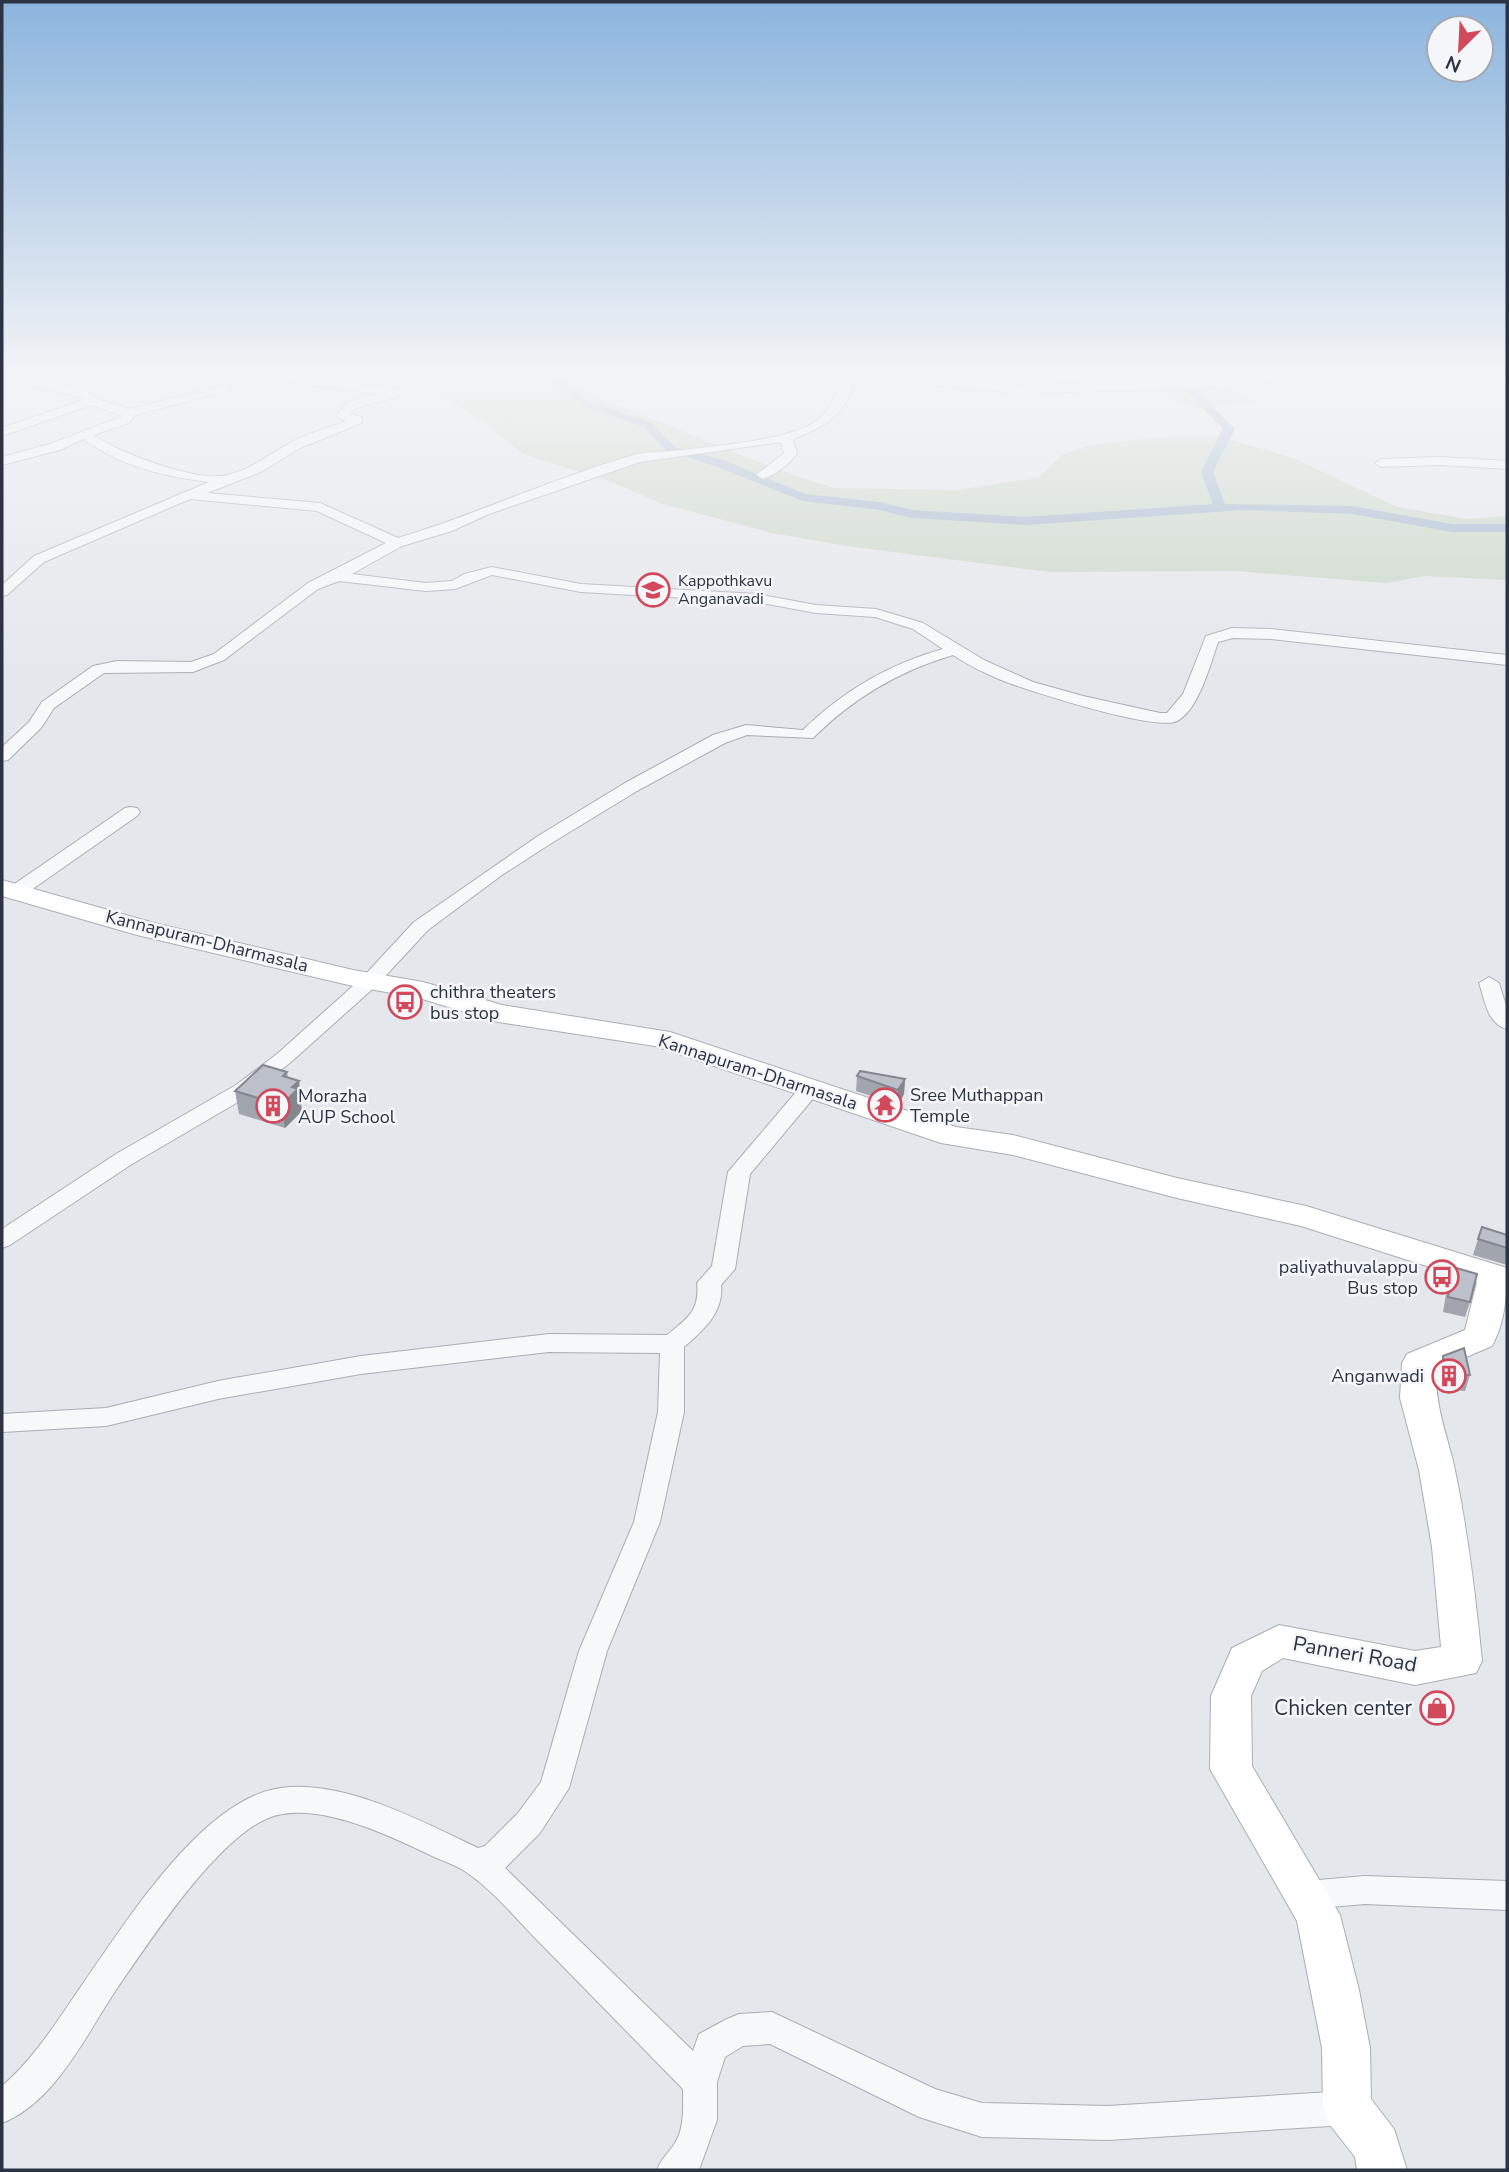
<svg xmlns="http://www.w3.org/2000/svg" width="1509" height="2172" viewBox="0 0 1509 2172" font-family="'Nunito Sans',sans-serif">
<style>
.green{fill:#c9d6c5}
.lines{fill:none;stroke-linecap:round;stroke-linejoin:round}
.canal{fill:#9fb4cc;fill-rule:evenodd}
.street-casing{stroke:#a9aeb7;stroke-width:2}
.secondary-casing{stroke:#a9aeb7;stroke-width:2}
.street{fill:#f7f8fa;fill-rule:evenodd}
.secondary{fill:#fff;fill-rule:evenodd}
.wall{fill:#a1a5ae}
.shaded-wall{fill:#83868d}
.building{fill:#bbc0ca;stroke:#83868d;stroke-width:2}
.labels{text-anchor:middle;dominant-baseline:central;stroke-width:5;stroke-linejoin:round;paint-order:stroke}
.far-poi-label{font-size:16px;fill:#2b3445;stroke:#f4f6f9;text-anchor:start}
.street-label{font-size:18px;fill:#2b3445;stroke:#f4f6f9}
.poi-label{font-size:18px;fill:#2b3445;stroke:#f4f6f9;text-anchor:start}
.near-street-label{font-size:21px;fill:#2b3445;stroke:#f4f6f9}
.near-poi-label{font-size:21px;fill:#2b3445;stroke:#f4f6f9;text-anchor:end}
</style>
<rect width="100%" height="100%" fill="#e4e7ec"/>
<!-- green -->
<g class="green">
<polygon points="392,376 566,376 585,392 779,470 834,488 957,490 1040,477 1062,455 1090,445 1174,436 1218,436 1293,458 1397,507 1467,519 1507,516 1507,580 1425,576 1386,583 1236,571 1050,572 846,546 772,533 663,504 606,480 525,455 479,419 444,398"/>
<polygon points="1125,376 1212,376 1256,402 1196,409"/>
</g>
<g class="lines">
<!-- canal -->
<polygon class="canal" points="543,376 555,376 591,402 652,423 675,447 723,460 805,494 880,502 912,510 1026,517 1213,504 1201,472 1223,429 1172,376 1183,376 1235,429 1213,472 1225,504 1352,506 1452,524 1507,524 1507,532 1452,532 1352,514 1245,510 1026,525 912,518 880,510 803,501 715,466 667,451 644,427 583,406"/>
<defs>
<g id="street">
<path d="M 15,376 L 28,376 L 87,391 L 95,398 L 129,409 L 231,384 L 231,390 L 135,415 L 129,423 L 94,435 C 118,453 199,483 227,475 C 251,470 269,454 290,443 C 307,434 327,428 346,421 L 336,416 L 348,402 L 379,394 L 272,380 L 266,376 L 296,376 L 401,390 L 401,396 L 356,408 L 350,414 L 362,417 L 362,423 L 300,448 L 261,472 L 207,493 L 320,503 L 398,538 C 478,514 553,478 634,455 C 649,451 666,452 682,450 C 716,446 783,440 812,424 C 829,414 838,394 841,376 L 853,376 L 853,378 L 923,376 L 1015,385 L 1168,382 L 1260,376 L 1356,376 L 1350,380 L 1306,380 L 1168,390 L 1015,393 L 923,384 L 852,385 C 848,415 818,430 793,439 L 797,454 C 788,465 777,474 763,479 L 756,475 L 784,453 L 781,442 L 640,462 L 489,514 L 452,531 L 402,546 L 352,574 L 426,583 L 452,581 L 464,574 L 492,567 L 581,584 L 757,594 L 816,605 L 876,609 L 923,623 L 984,660 L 1033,682 L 1083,696 L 1160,713 L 1167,713 L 1183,694 L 1206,636 L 1232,628 L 1271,629 L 1507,655 L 1507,665 L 1271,639 L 1233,638 L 1218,642 C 1211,663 1198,711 1177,721 C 1156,732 1026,690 1001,680 C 984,673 968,665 953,655 C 899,671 853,698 813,738 L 747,735 L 725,743 L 637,791 L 550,844 L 502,875 L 428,930 L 377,985 L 291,1062 L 250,1095 L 132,1164 L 10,1245 L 2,1248 L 2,1229 L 116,1154 L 236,1085 L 277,1054 L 363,977 L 414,922 L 538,836 L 625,783 L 713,735 L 746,725 L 803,730 C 843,691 889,664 943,649 L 913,629 L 875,617 L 816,613 L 757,602 L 581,592 L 492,575 L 455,589 L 426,591 L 339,581 L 318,589 L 224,660 L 193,672 L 104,673 L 54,708 L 41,728 L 8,760 L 2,761 L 2,747 L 29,722 L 42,702 L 93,666 L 117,661 L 191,662 L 214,654 L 308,583 L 386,543 L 317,511 L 190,499 L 44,562 L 7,595 L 2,596 L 2,585 L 34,556 L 209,482 C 166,477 119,466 84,439 L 60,450 L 2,465 L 2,457 L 50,444 L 123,416 L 91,405 L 2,436 L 2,428 L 83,400 L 79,397 L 24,384 Z"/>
<polygon points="1440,457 1507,461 1507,469 1440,465 1381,467 1375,463 1381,459"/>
<polygon points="131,807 137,808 140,812 137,816 24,895 10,895 8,891 10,887 125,808"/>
<path d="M 1489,977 L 1499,983 L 1507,1009 L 1507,1029 C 1487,1024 1485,1000 1479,983 Z"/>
<path d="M 810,1083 L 817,1084 L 821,1089 L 750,1174 L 735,1269 L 721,1285 C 724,1312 704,1330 684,1347 L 684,1412 L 660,1522 L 607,1651 L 569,1788 L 540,1833 L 505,1868 L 693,2051 L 699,2034 L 727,2019 L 739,2014 L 772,2012 L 935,2089 L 982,2103 L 1108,2106 L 1347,2091 L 1359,2096 L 1364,2108 L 1359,2120 L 1347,2125 L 1108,2140 L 982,2137 L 919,2117 L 770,2044 L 743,2046 L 725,2057 L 717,2082 L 717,2120 L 700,2167 L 698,2170 L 657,2170 C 661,2160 666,2155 673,2146 C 685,2130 683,2108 683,2089 C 636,2041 589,1993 542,1945 C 519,1922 493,1890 466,1872 C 456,1865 443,1861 432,1856 C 390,1836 313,1798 266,1819 C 214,1842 147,1945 114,1993 C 85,2037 54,2103 2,2123 L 2,2086 C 36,2057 59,2018 84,1982 C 127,1921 203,1798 281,1788 C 344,1779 423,1822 478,1848 L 485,1846 L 518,1813 L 541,1782 L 579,1651 L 634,1522 L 658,1412 L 660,1353 L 549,1352 L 361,1374 L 218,1399 L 106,1426 L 2,1432 L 2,1414 L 106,1408 L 218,1381 L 361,1356 L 549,1334 L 667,1335 C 687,1319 700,1311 697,1283 L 712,1266 L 728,1172 L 803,1084 Z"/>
<polygon points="1365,1876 1507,1881 1507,1910 1365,1904 1307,1909 1296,1905 1291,1895 1296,1885 1307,1881"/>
</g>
<path id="secondary" d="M 2,880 L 154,923 L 353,970 L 423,982 L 502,1005 L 670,1032 L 956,1127 L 1013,1135 L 1177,1178 L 1306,1206 L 1507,1268 C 1507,1294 1505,1323 1492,1346 L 1436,1370 C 1435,1412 1450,1440 1457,1480 C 1469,1540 1476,1600 1482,1661 L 1476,1673 L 1415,1685 L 1283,1658 L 1262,1671 L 1251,1696 L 1252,1766 L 1340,1915 L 1359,1990 L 1370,2048 L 1371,2099 L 1394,2129 L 1407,2170 L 1357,2170 L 1355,2157 L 1330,2125 L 1323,2108 L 1322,2048 L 1297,1921 L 1210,1769 L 1211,1696 L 1232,1648 L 1279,1625 L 1415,1651 L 1441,1647 L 1432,1547 L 1419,1470 L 1400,1398 L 1402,1363 L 1407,1354 L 1465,1330 L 1477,1282 L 1301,1226 L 1177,1198 L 1013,1155 L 941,1143 L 655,1046 L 498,1022 L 419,998 L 353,986 L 137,935 L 2,896 Z"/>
</defs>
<!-- street casing -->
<use href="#street" class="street-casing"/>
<!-- secondary casing -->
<use href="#secondary" class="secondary-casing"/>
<!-- street -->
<use href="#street" class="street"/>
<!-- secondary -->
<use href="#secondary" class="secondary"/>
</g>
<!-- wall -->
<g class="wall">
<polygon points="287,1072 288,1078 302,1104 301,1105 302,1111 285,1128 239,1114 235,1091"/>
<polygon points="857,1076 905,1079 904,1094 898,1105 856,1091"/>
<polygon points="1507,1235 1507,1265 1473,1255 1478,1239"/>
<polygon points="1453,1267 1470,1302 1465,1317 1443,1312 1448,1283"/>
<polygon points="1443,1356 1470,1375 1465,1391 1439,1389 1439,1372"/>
</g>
<!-- shaded-wall -->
<g class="shaded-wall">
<polygon points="905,1079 904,1094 898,1105 898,1090"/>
<polygon points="299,1081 302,1104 301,1105 302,1111 285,1128 281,1105 292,1087"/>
</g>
<!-- building -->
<g class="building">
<polygon points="263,1065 287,1072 283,1076 299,1081 292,1087 298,1089 281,1105 235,1091"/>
<polygon points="860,1071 905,1079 898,1090 857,1076"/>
<polygon points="1482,1227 1507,1235 1507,1248 1478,1239"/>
<polygon points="1453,1267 1477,1274 1470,1302 1448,1297"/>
<polygon points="1464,1348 1470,1375 1444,1373 1443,1356"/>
</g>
<!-- sky -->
<linearGradient id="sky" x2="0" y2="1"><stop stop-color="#8bb4dd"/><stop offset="0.55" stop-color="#f3f4f6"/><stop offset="1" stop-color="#f3f4f6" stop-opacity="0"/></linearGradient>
<rect width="1509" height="680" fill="url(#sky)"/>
<!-- icons -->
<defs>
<symbol id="school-ring" viewBox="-11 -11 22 22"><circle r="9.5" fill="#f4f6f9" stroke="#d1495b" stroke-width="1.5"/><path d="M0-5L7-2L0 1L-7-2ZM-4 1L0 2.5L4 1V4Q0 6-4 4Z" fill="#d1495b"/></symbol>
<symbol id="bus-ring" viewBox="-11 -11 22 22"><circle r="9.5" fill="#f4f6f9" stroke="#d1495b" stroke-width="1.5"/><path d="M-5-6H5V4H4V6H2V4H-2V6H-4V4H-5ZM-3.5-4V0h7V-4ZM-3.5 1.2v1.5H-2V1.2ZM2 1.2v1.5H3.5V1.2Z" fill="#d1495b"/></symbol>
<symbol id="temple-ring" viewBox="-11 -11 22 22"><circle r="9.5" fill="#f4f6f9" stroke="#d1495b" stroke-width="1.5"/><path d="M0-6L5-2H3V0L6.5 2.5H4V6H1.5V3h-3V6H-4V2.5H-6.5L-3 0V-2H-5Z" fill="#d1495b"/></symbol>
<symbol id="building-ring" viewBox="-11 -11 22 22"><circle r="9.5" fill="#f4f6f9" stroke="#d1495b" stroke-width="1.5"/><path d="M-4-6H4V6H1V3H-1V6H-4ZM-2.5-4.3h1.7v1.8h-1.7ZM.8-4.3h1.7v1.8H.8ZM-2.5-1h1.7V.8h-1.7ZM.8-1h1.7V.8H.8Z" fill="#d1495b"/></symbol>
<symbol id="shop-ring" viewBox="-11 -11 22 22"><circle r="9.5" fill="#f4f6f9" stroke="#d1495b" stroke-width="1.5"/><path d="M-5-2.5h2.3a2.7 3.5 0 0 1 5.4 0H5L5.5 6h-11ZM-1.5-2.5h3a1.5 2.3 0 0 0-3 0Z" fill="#d1495b"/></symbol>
</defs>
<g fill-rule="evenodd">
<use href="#school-ring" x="634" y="571" width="38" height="38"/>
<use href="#bus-ring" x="386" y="983" width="38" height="38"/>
<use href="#temple-ring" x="866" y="1086" width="38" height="38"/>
<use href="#building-ring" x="254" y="1087" width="38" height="38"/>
<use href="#bus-ring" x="1423" y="1258" width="38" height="38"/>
<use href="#building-ring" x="1430" y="1357" width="38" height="38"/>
<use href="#shop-ring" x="1418" y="1689" width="38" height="38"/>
</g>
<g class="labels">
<!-- far-poi labels -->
<g class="far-poi-label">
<text x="678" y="581">Kappothkavu<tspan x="678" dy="18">Anganavadi</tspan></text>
</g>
<!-- street labels -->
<g class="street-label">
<text transform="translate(207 941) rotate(14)">Kannapuram-Dharmasala</text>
<text transform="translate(758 1072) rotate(18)">Kannapuram-Dharmasala</text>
</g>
<!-- poi labels -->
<g class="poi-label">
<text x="430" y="992">chithra theaters<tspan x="430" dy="21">bus stop</tspan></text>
<text x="910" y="1095">Sree Muthappan<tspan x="910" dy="21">Temple</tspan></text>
<text x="298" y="1096">Morazha<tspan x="298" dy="21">AUP School</tspan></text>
<text x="1418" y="1267" text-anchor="end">paliyathuvalappu<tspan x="1418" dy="21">Bus stop</tspan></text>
<text x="1424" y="1376" text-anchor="end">Anganwadi</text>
</g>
<!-- near-street labels -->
<g class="near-street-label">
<text transform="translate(1355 1654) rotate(10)">Panneri Road</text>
</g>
<!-- near-poi labels -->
<g class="near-poi-label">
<text x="1412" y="1708">Chicken center</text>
</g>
</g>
<!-- border -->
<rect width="1509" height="2172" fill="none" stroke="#2b3445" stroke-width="7"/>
<!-- north arrow -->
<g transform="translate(1460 49) rotate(204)"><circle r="33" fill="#f4f6f9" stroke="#a4a8b1" stroke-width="2"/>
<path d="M0-5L12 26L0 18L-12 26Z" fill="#d1495b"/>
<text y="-10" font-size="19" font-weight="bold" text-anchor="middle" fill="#2b3445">N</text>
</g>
</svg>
